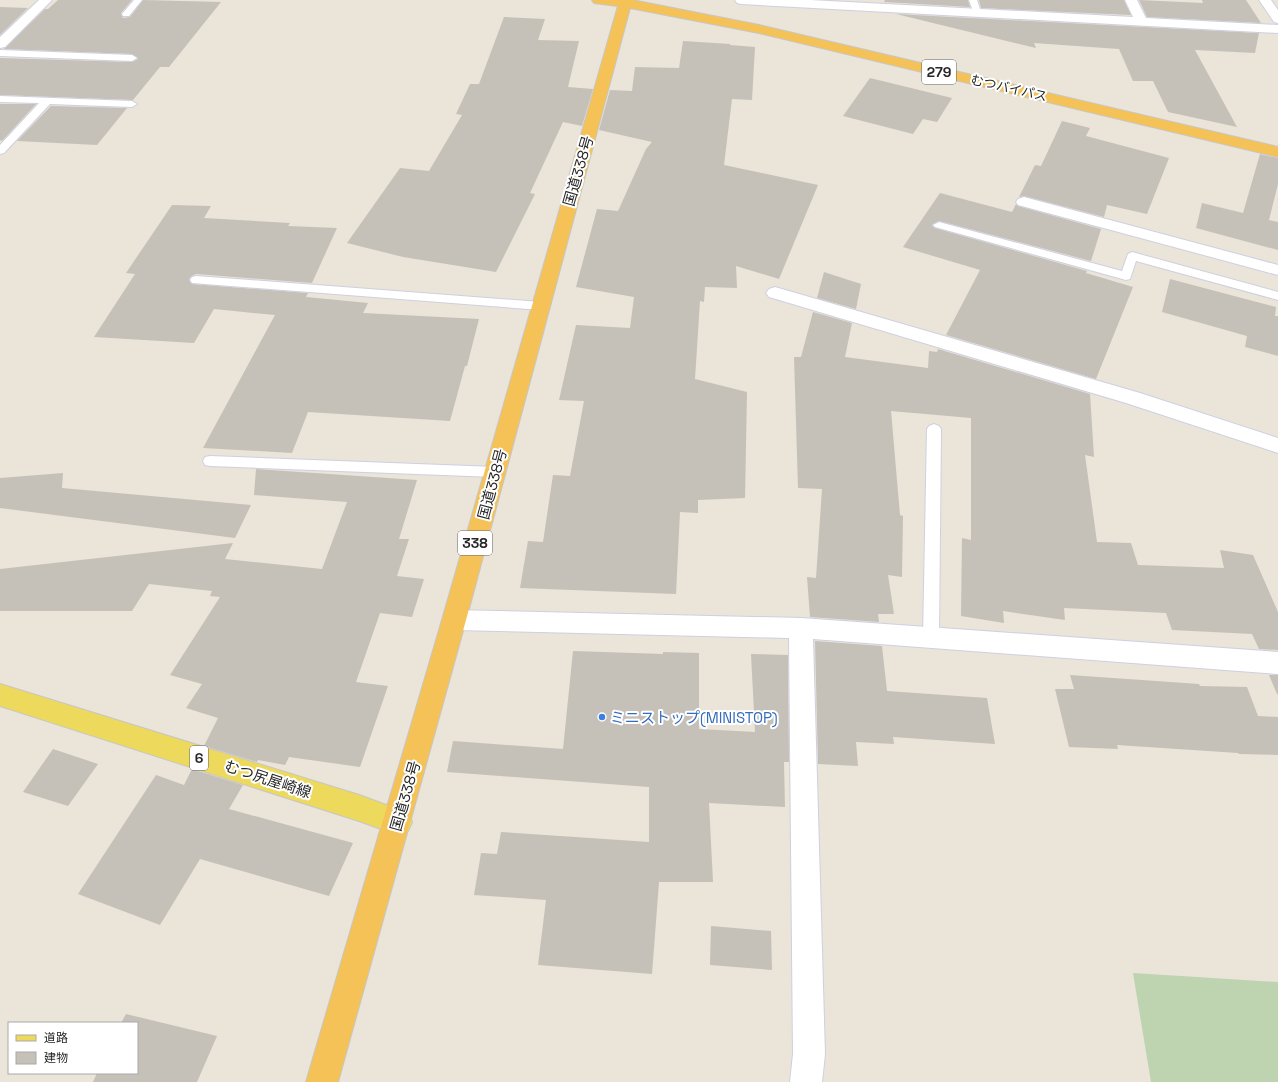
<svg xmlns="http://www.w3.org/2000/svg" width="1278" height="1082" viewBox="0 0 1278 1082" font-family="'Space Grotesk','Noto Sans JP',sans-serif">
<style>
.cemetery{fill:#bed3b0}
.building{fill:#c5c1b9}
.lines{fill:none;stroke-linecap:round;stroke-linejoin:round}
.service-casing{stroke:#ced0e1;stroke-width:2}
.minor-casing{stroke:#ced0e1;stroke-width:2}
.primary-casing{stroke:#c7c7c7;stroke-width:2}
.trunk-casing{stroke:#c7c7c7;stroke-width:2}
.service{fill:#fff;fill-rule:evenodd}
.minor{fill:#fff;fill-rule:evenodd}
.primary{fill:#edd95b;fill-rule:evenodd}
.trunk{fill:#f4c257;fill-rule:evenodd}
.shop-dot{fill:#3f7fe0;stroke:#fff;stroke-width:1.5}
.labels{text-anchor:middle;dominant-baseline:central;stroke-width:4;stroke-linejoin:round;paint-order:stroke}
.far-street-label{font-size:13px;fill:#272727;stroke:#fff}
.shield{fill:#fff;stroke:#686868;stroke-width:1}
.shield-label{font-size:14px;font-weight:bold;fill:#272727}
.street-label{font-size:15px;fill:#272727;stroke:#fff}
.shop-label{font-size:15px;fill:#366cbe;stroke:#fff;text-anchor:start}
</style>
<rect width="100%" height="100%" fill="#eae4d9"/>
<!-- cemetery -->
<polygon class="cemetery" points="1133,973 1278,982 1278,1082 1151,1082"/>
<!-- building -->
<g class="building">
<polygon points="58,0 132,0 121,13 123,18 130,17 143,0 221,2 169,67 160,67 133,100 0,95 0,58 132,62 138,59 132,54 4,49 45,9 48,9"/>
<polygon points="885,0 968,0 970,7 884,2"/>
<polygon points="979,0 1124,0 1131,15 981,8"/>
<polygon points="1139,0 1203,3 1202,0 1246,0 1261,23 1147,17"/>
<polygon points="0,7 28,8 0,35"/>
<polygon points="896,14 1259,33 1255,53 1195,50 1237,127 1168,112 1153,81 1133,81 1119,49 1034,43 1036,48"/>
<polygon points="504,17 545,19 538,40 579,41 568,87 593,89 582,126 563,122 530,193 535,194 496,272 403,257 347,243 400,168 429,171 462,115 456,114 470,84 479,84"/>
<polygon points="683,41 730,44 730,45 755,47 752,100 732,99 724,165 818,185 779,279 736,266 737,288 705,287 704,302 700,301 695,379 747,392 745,498 698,500 698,513 680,512 676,594 520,588 528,541 543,542 553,475 570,476 584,401 559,400 576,325 630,328 634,297 576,287 597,209 618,211 646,149 652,142 599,130 610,90 632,91 635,67 679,68"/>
<polygon points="870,78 952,98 937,122 923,119 913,134 843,116"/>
<polygon points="0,104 36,104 2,141 0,140"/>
<polygon points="51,106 127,108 97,145 17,141"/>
<polygon points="1062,121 1090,128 1086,136 1169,158 1147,214 1107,205 1104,217 1024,196 1019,197 1035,165 1041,166"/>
<polygon points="1260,154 1278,158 1278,184 1269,220 1278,222 1278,250 1196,228 1202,203 1243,213"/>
<polygon points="940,193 1012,212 1016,204 1018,206 1101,229 1091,261 939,221 932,225 935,228 1087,271 1086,273 1133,287 1096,379 946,335 980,270 903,247"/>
<polygon points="172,205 211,206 204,218 290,223 288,226 337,228 312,283 196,274 192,276 189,279 192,284 308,293 306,297 368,303 363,313 479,319 467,366 465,366 450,421 308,412 292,453 203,448 275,315 214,309 194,343 94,337 135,274 126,273"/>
<polygon points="824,272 861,284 856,309 817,298"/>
<polygon points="1170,279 1276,307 1275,316 1278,316 1278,356 1245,347 1247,336 1162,312"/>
<polygon points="813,312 852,323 845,357 928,368 929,351 937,352 938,349 1090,394 1094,457 1085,455 1097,542 1131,543 1138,565 1224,568 1220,550 1253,555 1278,612 1278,650 1259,649 1252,634 1172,630 1166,613 1064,608 1065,620 1003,611 1004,623 961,616 962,538 971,540 971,418 891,411 900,515 903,516 902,577 888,575 894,614 878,614 879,622 810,617 807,577 816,578 822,489 798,488 794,357 801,357"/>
<polygon points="256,469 417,480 399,539 409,539 397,576 424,579 412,617 380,613 356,682 388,686 360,767 289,757 285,765 258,760 257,762 204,746 218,718 186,708 202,684 170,675 220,597 210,596 212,591 149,584 132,611 0,611 0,569 233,543 225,559 322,569 347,502 254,495"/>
<polygon points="63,473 62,488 251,505 235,538 0,508 0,478"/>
<polygon points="815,641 882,646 887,691 987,698 995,744 893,737 894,744 856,742 858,766 818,764"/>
<polygon points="573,651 663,654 663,652 699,653 699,729 755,732 751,654 788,655 789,762 784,762 785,807 709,803 713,882 659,882 652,974 538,965 546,900 474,895 481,853 497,854 501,832 649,842 649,787 447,772 453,741 563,749"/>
<polygon points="1070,675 1199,684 1200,686 1247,687 1258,716 1278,717 1278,755 1239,754 1238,753 1117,745 1118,749 1069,747 1055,689 1074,689"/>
<polygon points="1269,675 1278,675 1278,694 1277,694"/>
<polygon points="53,749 98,764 68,806 23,792"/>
<polygon points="192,769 243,785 229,809 353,843 329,896 200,859 160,925 78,894 156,775 184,785"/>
<polygon points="711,926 771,931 772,970 710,965"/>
<polygon points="126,1014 217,1036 197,1082 93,1082 97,1073 137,1073 137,1023 121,1023"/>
</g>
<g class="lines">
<defs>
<g id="service">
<polygon points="134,0 142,0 129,16 123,16 122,14"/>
<polygon points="969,0 977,0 981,12 980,14 974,14"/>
<polygon points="0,50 132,55 137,58 132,61 0,56"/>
<polygon points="0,96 132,101 137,104 132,107 50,104 4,153 0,154 0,145 39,103 0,102"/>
<polygon points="939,222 1122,271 1128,254 1132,252 1278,292 1278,300 1136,261 1130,279 1126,280 935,227 933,225"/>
<polygon points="196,276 541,302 545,303 547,306 545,309 541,310 192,283 190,280 192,277"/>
<polygon points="934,424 939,426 941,429 939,638 937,643 931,645 925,643 923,638 927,429 929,426"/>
<polygon points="210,456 495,467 500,468 502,472 500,476 495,477 210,466 205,465 203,461 205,457"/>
</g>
<g id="minor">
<polygon points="39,0 52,0 5,47 0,48 0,37"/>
<polygon points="735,0 810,0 1133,17 1125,0 1137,0 1146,18 1278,25 1278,33 741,4 737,3"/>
<polygon points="1259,0 1271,0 1278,10 1278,23 1274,22"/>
<polygon points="1024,197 1278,265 1278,275 1018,205 1016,202 1018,199"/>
<polygon points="775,287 1140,393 1278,438 1278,453 1126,403 769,297 766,293 769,289"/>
<polygon points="454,610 801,618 1278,652 1278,674 813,639 825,1054 822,1082 790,1082 793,1054 789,638 454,630 446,627 442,620 446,613"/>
</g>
<polygon id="primary" points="0,684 359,795 408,813 412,822 408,831 398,835 359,821 0,706"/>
<polygon id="trunk" points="592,0 632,0 759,25 1278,147 1278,157 759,33 630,8 466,620 338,1082 306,1082 442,620 618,6 594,3"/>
</defs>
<!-- service casing -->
<use href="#service" class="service-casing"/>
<!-- minor casing -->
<use href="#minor" class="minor-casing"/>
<!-- primary casing -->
<use href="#primary" class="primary-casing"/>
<!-- trunk casing -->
<use href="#trunk" class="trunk-casing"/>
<!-- service -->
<use href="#service" class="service"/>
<!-- minor -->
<use href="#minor" class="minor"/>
<!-- primary -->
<use href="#primary" class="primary"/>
<!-- trunk -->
<use href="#trunk" class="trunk"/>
</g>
<!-- markers -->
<circle class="shop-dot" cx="602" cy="717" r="4"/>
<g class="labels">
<!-- far-street labels -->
<g class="far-street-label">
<text transform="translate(1009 88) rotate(13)">むつバイパス</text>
</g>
<!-- shield labels -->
<g class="shield">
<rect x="922" y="60" width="34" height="24" rx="3"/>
<rect x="458" y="531" width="34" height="24" rx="3"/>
<rect x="190" y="746" width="18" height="24" rx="3"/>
</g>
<g class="shield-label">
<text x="939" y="72">279</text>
<text x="475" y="543">338</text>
<text x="199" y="758">6</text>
</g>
<!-- street labels -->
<g class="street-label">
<text transform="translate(578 171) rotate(-74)">国道338号</text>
<text transform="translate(492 484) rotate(-75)">国道338号</text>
<text transform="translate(268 779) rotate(18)">むつ尻屋崎線</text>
<text transform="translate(405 796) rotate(-74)">国道338号</text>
</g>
<!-- shop labels -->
<g class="shop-label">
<text x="610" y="717">ミニストップ(MINISTOP)</text>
</g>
</g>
<!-- legend -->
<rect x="8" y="1022" width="130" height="52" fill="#ffffff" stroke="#a9a9a9"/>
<rect x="16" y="1035" width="20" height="6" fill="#edd95b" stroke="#a9a9a9"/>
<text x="44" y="1042" font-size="12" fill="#272727">道路</text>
<rect x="16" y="1052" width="20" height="12" fill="#c5c1b9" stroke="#a9a9a9"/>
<text x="44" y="1062" font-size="12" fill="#272727">建物</text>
</svg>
